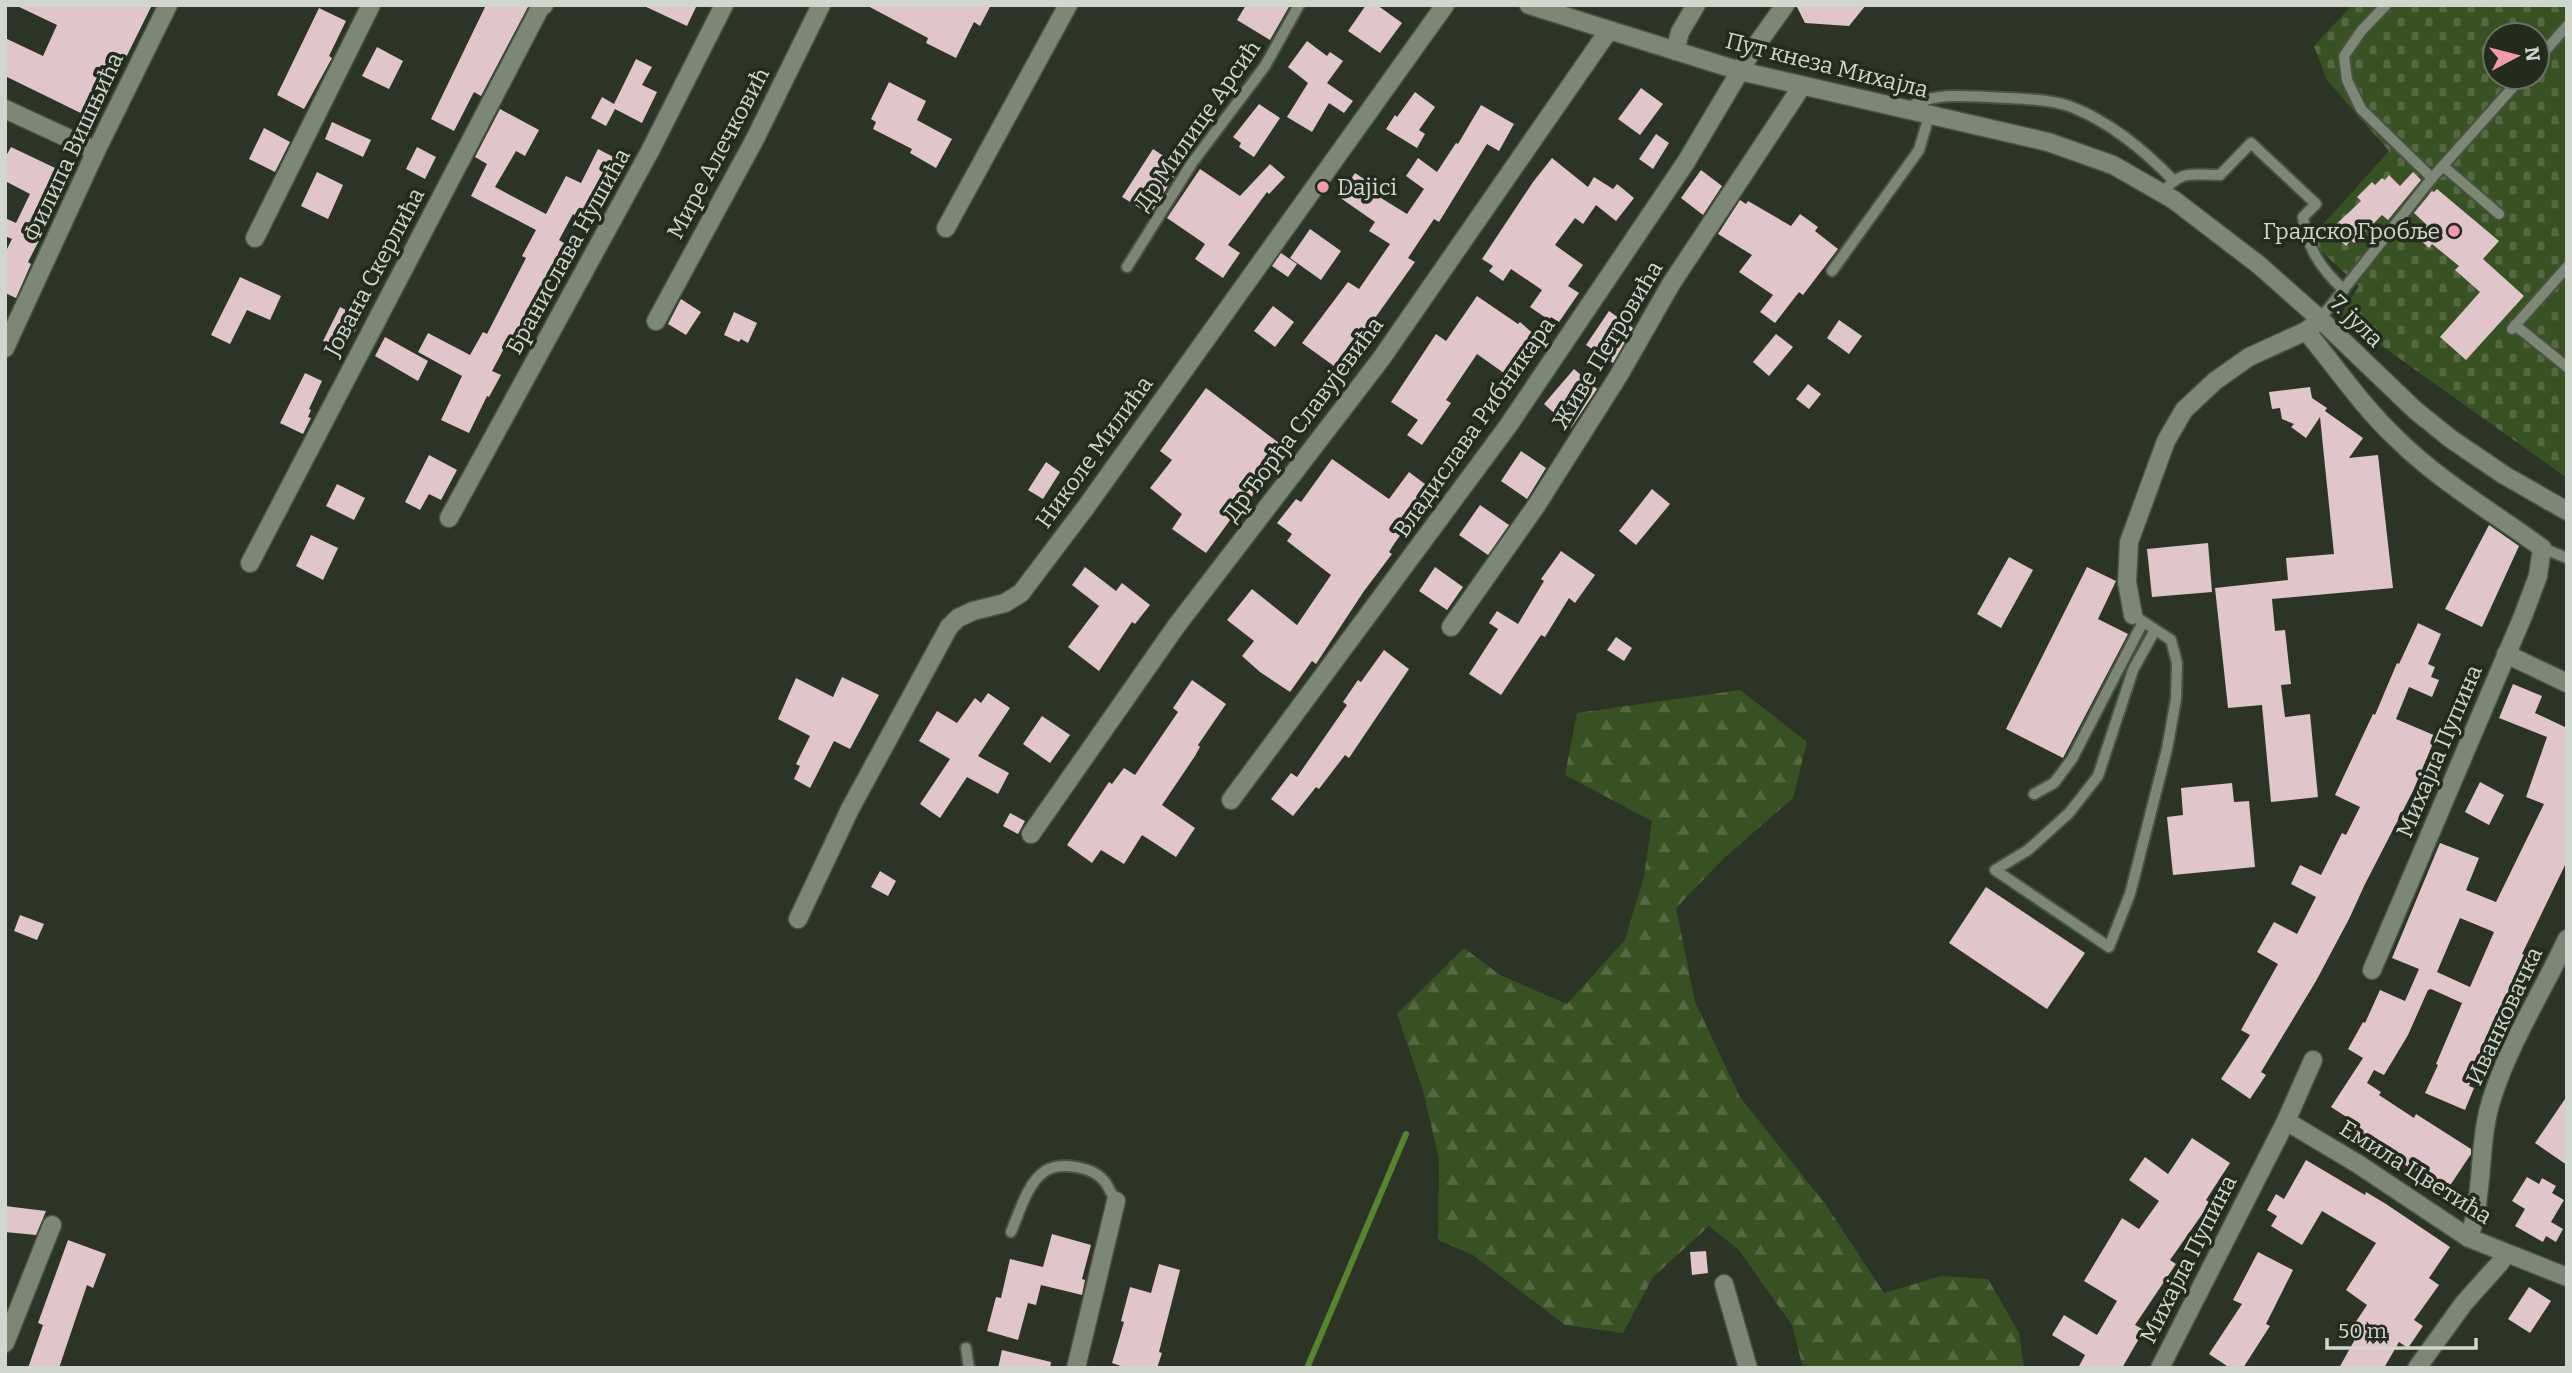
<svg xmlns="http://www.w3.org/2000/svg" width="2572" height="1373" viewBox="0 0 2572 1373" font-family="Bitter,serif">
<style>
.forest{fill:url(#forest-firs)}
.cemetery{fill:url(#cemetery-stones);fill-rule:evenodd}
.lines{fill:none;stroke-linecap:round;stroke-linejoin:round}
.stream{stroke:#58832f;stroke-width:6}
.building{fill:#e0c6ca;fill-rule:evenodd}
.lane-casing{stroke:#495143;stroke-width:14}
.street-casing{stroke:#495143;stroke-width:21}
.secondary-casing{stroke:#495143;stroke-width:21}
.lane{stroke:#7c8775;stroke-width:10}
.street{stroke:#7c8775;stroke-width:18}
.secondary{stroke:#7c8775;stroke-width:18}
.poi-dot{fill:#f39aab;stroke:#222b1c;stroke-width:2.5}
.labels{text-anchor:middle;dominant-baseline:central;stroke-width:7;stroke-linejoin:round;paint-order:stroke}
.street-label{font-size:23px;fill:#d1d7cd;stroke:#222b1c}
.poi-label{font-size:23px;fill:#d1d7cd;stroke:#222b1c;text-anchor:start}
</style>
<defs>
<pattern id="forest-firs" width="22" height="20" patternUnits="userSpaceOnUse" patternTransform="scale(1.75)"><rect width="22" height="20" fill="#385123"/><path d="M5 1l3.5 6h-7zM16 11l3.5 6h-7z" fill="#546942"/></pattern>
<pattern id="cemetery-stones" width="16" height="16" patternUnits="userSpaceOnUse" patternTransform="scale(1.75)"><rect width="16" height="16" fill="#385123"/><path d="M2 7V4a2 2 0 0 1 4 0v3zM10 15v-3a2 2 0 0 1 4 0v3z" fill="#546942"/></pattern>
</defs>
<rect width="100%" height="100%" fill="#2c3525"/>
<!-- forest -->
<polygon class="forest" points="1740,690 1807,742 1793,798 1723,859 1676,908 1695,1002 1740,1097 1826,1205 1884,1293 1941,1276 1988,1279 2019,1333 2024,1368 1803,1368 1792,1325 1739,1250 1709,1226 1653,1277 1623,1333 1565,1325 1473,1255 1438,1240 1439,1158 1422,1087 1397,1014 1464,948 1500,975 1567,1004 1625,940 1644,876 1652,821 1565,775 1577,713"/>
<!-- cemetery -->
<path class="cemetery" d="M 2352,5 L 2567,5 L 2567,478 L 2340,316 L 2359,286 L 2309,240 L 2389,151 L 2327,80 L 2314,46 ZM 2495,35 L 2537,35 L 2537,77 L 2495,77 Z"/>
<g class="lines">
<!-- stream -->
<polyline class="stream" points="1307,1368 1406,1134"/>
</g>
<!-- building -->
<g class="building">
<polygon points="15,5 152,5 95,120 5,76 5,38 43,56 57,25"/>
<polygon points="486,5 529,5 481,96 474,92 454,131 431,119"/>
<polygon points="642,5 697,5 687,26"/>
<polygon points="866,5 991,5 980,26 974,22 956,58 926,43 928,38"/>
<polygon points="1246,5 1290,5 1270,40 1237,20"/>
<polygon points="1366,5 1377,5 1402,23 1380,53 1348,31"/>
<polygon points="1796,5 1866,5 1849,26 1805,23"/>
<polygon points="319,8 346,21 329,56 332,58 304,109 277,95"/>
<polygon points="1307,41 1327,56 1330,52 1343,61 1327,83 1353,101 1344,113 1329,103 1312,132 1287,117 1308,83 1288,67"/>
<polygon points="377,47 403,61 389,89 362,76"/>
<polygon points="636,59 652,67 642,85 657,92 642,123 615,109 606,126 591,118 602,97 614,104"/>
<polygon points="889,82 926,101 917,120 952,139 936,168 910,153 912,149 873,129 876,122 871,119"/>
<polygon points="1641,88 1663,104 1640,135 1618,119"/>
<polygon points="1415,92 1435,107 1419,130 1425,134 1417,148 1386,129 1395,115 1397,117"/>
<polygon points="1259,104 1280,118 1254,157 1239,147 1241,143 1233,137"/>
<polygon points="1481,105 1514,124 1499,151 1487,144 1439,222 1434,219 1408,258 1415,262 1360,339 1356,336 1334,366 1302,343 1348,282 1359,289 1390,244 1369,231 1375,222 1339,197 1355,173 1385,193 1381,198 1407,214 1424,189 1406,176 1418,158 1437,172 1456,143 1458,144"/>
<polygon points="500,109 539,130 525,156 516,151 495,187 546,214 566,176 581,183 598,149 623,162 609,188 603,185 585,221 573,214 559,240 564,243 538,293 542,295 519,339 511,335 492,371 501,375 489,397 487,396 469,433 441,420 462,376 418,352 428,333 470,355 483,332 487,334 526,258 522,256 536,230 471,196 487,164 475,157"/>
<polygon points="332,122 371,140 363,157 325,139"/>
<polygon points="264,128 290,142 275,172 249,159"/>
<polygon points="1656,134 1669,143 1653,169 1639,159"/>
<polygon points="11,147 72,176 28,262 31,264 16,298 5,293 5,253 12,239 5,236 5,218 16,223 30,194 5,181 5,158"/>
<polygon points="417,147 436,157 425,179 406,169"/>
<polygon points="1153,149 1180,167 1153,210 1151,208 1148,213 1122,197"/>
<polygon points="1552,158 1588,187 1594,177 1613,189 1617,184 1634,198 1616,221 1596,205 1583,224 1575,218 1555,245 1583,265 1568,286 1579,293 1559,322 1551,317 1549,320 1530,307 1542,290 1511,269 1503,281 1489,271 1493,266 1482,259 1533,182"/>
<polygon points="1270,164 1285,177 1269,194 1267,192 1228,245 1240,253 1223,278 1195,259 1205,244 1167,218 1200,169 1240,196"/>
<polygon points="1701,170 1722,186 1703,215 1681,198"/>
<polygon points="317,172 343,185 328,219 301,206"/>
<polygon points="2413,172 2421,180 2388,220 2382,215 2354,243 2351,240 2346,246 2330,230 2361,201 2357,197 2372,182 2375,185 2382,178 2385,180 2389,175 2400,186"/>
<polygon points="2437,189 2499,241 2483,259 2524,296 2466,360 2440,337 2480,292 2455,270 2459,266 2432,244 2429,248 2417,237 2427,225 2414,213 2432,191 2434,192"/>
<polygon points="1740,200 1746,204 1748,201 1791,226 1800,214 1818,227 1815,231 1838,249 1803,295 1799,292 1775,323 1760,312 1773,295 1739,272 1752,255 1718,234"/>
<polygon points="1310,229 1341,251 1321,280 1290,258"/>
<polygon points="1281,253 1297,264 1288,277 1272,266"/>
<polygon points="240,277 281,296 270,320 247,310 230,344 211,335"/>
<polygon points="1477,296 1518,324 1520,322 1537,337 1527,350 1536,357 1518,383 1477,354 1446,400 1451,403 1422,445 1407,435 1418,420 1391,402 1436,334 1446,341"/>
<polygon points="681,299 701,312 686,335 668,324"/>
<polygon points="1273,306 1294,322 1275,347 1254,331"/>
<polygon points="340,307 362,318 354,333 350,331 346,339 342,337 337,348 323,341"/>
<polygon points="1609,311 1633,328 1613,363 1586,345"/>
<polygon points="734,312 757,323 748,343 741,339 739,342 724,335"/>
<polygon points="1839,320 1862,336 1849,354 1827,338"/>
<polygon points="1776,334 1793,347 1769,376 1753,362"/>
<polygon points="385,337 428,361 418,381 375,356"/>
<polygon points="1574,369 1597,389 1571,428 1544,404"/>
<polygon points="305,373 322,381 309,409 311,410 308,417 311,418 303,434 280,423"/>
<polygon points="1808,384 1821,394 1809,409 1796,399"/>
<polygon points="2310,387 2312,398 2327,408 2325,411 2363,438 2349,458 2378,455 2393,588 2272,599 2275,631 2285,630 2291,684 2281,685 2285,717 2310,714 2318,797 2271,802 2262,705 2228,708 2215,588 2288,580 2286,558 2334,554 2320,417 2306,438 2291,427 2294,424 2282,419 2280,408 2272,409 2269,392"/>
<polygon points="1206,388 1279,443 1252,479 1260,485 1239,514 1236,512 1206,553 1172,529 1182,514 1150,488 1172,460 1160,451"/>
<polygon points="1521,451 1546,468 1527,499 1501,481"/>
<polygon points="429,455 457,470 441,500 429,494 420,510 405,502"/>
<polygon points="1332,459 1389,499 1409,472 1433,490 1394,544 1389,552 1392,554 1364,591 1316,664 1312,661 1290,692 1260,672 1242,656 1254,641 1227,620 1252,589 1297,625 1331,575 1287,541 1292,534 1277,523 1296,499 1301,502"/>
<polygon points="1046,462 1060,472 1043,499 1028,490"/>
<polygon points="337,484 365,498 354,520 326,506"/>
<polygon points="1652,489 1670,504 1636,545 1619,531"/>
<polygon points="1480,505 1509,525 1488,555 1459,535"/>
<polygon points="2489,525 2519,546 2482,627 2445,609"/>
<polygon points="311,535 338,548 323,580 296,566"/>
<polygon points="2208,543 2212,592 2152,597 2147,549"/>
<polygon points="1561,551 1595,575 1575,603 1569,598 1545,637 1541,635 1501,695 1469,674 1498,629 1489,623 1497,611 1518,624 1544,581 1541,579"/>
<polygon points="2009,557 2033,570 2001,628 1977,614"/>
<polygon points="1085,567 1116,591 1122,583 1150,605 1135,624 1132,622 1099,671 1068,647 1099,606 1072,585"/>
<polygon points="1435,567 1463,587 1447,610 1419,591"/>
<polygon points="2087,567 2116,581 2098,619 2128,634 2063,758 2006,729"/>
<polygon points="2418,623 2441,634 2428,664 2435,667 2431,677 2439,680 2432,697 2409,687 2396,719 2436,736 2413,791 2365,884 2349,919 2316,981 2261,1072 2266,1075 2250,1099 2221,1079 2250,1035 2241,1030 2278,964 2257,952 2274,922 2297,934 2316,897 2291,884 2300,865 2321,875 2342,833 2346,835 2360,807 2335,795 2373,714 2375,715 2397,663 2399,664"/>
<polygon points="1616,637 1632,648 1624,661 1607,650"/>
<polygon points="1384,650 1409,669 1349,758 1345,755 1319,789 1316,787 1293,816 1271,799 1291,773 1297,777 1347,705 1343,702 1358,680 1361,682"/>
<polygon points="842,677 879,695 850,749 834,741 810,788 794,779 800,766 796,764 810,736 778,719 796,678 833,697"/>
<polygon points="1192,680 1226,704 1198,745 1200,747 1195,756 1162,805 1195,828 1176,857 1142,835 1124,864 1101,850 1092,863 1067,845 1109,782 1112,784 1124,768 1135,775 1178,712 1173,708"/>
<path d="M 2513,684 L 2542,696 L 2535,713 L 2567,728 L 2567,861 L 2522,954 L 2524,955 L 2518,969 L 2521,970 L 2506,1007 L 2501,1005 L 2469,1079 L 2471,1080 L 2469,1086 L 2474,1088 L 2465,1110 L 2425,1093 L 2438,1065 L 2436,1064 L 2462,1003 L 2431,989 L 2428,990 L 2408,1035 L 2384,1075 L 2374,1070 L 2367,1083 L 2381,1092 L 2379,1095 L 2414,1118 L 2416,1114 L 2471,1149 L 2471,1154 L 2447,1190 L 2354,1134 L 2359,1125 L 2331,1107 L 2363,1058 L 2348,1049 L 2363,1022 L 2365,1023 L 2380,990 L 2405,1001 L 2419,969 L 2392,958 L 2440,843 L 2479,858 L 2466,890 L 2496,902 L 2544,804 L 2526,797 L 2547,737 L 2499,718 ZM 2460,918 L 2494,932 L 2470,987 L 2437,972 Z"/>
<polygon points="988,693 1010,708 978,756 1009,773 998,794 967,777 940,818 920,804 950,759 919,741 937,711 957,723 975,698 981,703"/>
<polygon points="1042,716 1070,735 1050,763 1023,744"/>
<polygon points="2480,782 2504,795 2489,825 2465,812"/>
<polygon points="2232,783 2234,802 2249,801 2255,867 2173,875 2167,817 2183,815 2181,788"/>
<polygon points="1010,813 1025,821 1018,834 1003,826"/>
<polygon points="880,871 896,881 888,896 871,887"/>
<polygon points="1986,887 2085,953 2047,1009 1949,943"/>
<polygon points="20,915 44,924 37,940 14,931"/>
<polygon points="2567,1096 2567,1165 2535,1143"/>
<polygon points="2192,1138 2230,1163 2206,1200 2210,1203 2170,1260 2176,1264 2135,1325 2144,1330 2122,1368 2078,1368 2085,1355 2052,1335 2064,1315 2097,1335 2117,1301 2084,1281 2122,1218 2139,1229 2159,1201 2129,1180 2145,1157 2168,1174"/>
<polygon points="2306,1160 2365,1195 2366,1192 2386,1204 2450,1247 2429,1278 2439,1285 2414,1320 2423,1326 2408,1348 2399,1342 2384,1368 2339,1368 2358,1334 2351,1329 2367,1305 2346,1290 2376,1243 2322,1211 2302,1245 2271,1226 2277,1216 2267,1210 2276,1194 2284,1199"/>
<polygon points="2527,1177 2539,1184 2542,1178 2556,1186 2552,1193 2564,1200 2551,1222 2563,1229 2556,1242 2546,1236 2543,1242 2515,1226 2525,1209 2512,1201"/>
<polygon points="5,1206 46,1211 36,1235 5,1232"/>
<polygon points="1052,1234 1091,1245 1082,1279 1085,1280 1082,1295 1041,1285 1036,1305 1028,1303 1018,1340 987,1331 996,1297 1001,1298 1010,1259 1043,1267"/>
<polygon points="68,1240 106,1254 93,1288 87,1285 59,1368 28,1368 43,1325 38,1323"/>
<polygon points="1706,1251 1708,1273 1692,1275 1690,1252"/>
<polygon points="2258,1252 2293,1270 2266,1324 2270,1326 2243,1368 2230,1368 2209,1354 2242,1304 2233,1300"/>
<polygon points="1159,1264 1180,1270 1159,1352 1162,1353 1157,1368 1127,1368 1112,1363 1124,1322 1121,1321 1130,1287 1151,1293"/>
<polygon points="2529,1287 2551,1301 2530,1333 2508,1319"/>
<polygon points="1002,1350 1051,1362 1050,1368 998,1368"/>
</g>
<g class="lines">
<defs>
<g id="lane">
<polyline points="2386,5 2362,30 2344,56 2347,80 2361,109 2432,178"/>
<polyline points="2537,60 2567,26"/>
<path d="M 1912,112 L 1915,104 C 1938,93 1964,96 1989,97 C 2014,99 2051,98 2074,108 C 2111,123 2145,151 2173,180"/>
<polyline points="2443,166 2499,214"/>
<path d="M 2162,193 C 2181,169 2192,175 2220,175 L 2251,143 L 2316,204 L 2303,217 C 2307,248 2321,269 2344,290"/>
<polyline points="1127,267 1192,163 1265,66 1299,5"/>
<polyline points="1832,271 1919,150 1929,116"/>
<polyline points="2320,319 2432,178 2522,77"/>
<polyline points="2515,325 2567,367"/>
<polyline points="2512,329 2567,267"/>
<polyline points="2542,548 2567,558"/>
<polyline points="2133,615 2171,640 2177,663 2176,699 2167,749 2130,894 2109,947 1995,870 2028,850 2069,813 2098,776 2133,670 2155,630"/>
<polyline points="2034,794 2054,783 2072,759 2143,622"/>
<path d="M 1011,1232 C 1019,1214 1027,1183 1045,1171 C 1061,1161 1094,1167 1105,1182 C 1109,1188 1112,1195 1116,1201"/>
<polyline points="966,1348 969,1368"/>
</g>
<g id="street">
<polyline points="1675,51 1680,32 1696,5"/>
<polyline points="5,109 96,151"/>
<polyline points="946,228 1068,5"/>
<polyline points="255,238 371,5"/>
<polyline points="656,321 755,139 821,5"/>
<path d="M 2306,331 C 2336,367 2362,406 2396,438 C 2439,481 2493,512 2542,548 L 2538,576 L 2523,616 L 2372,970"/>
<polyline points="5,348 96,151 168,5"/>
<polyline points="449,518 650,151 724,5"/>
<polyline points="250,563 540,8 544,5"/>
<polyline points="2133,615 2127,582 2129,542 2166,441 2184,410 2215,381 2249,357 2306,331 2315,324"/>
<polyline points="1451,627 1536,506 1619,375 1671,284 1802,86"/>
<polyline points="2506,654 2567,683"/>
<polyline points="1231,800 1508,426 1686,162 1752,51 1785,5"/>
<polyline points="1031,834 1177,625 1381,359 1609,30"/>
<polyline points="798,919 850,809 949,627 958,618 973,611 1005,603 1021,593 1086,507 1445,5"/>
<polyline points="2286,1121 2358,1164 2469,1238 2567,1277"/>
<path d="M 2469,1238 C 2485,1192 2477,1141 2493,1095 C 2511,1040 2543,991 2567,939"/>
<polyline points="1724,1284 1748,1368"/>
<polyline points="5,1343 52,1225"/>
<polyline points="1076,1368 1116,1201"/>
<polyline points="2160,1368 2286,1121 2313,1060"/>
<polyline points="2417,1368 2464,1303 2499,1264 2506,1254"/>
</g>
<polyline id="secondary" points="1529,5 1740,71 2048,142 2113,165 2174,200 2259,265 2320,319 2415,410 2451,439 2504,475 2567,511"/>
</defs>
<!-- lane casing -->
<use href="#lane" class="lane-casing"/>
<!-- street casing -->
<use href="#street" class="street-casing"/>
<!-- secondary casing -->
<use href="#secondary" class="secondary-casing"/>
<!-- lane -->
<use href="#lane" class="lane"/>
<!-- street -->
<use href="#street" class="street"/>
<!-- secondary -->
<use href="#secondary" class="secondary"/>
</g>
<!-- markers -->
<g class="poi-dot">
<circle cx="1323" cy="187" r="7"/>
<circle cx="2454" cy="231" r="7"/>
</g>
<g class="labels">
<!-- street labels -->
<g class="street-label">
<text transform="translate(1827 65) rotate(14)">Пут кнеза Михајла</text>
<text transform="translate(1197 125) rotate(-55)">Др Милице Арсић</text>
<text transform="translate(73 147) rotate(-65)">Филипа Вишњића</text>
<text transform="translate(718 153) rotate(-62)">Мире Алечковић</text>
<text transform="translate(568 251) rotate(-61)">Бранислава Нушића</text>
<text transform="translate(374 272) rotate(-62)">Јована Скерлића</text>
<text transform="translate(2357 321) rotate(44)">7. јула</text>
<text transform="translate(1607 345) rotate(-59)">Живе Петровића</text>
<text transform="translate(1303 419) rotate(-53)">Др Ђорђа Славујевића</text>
<text transform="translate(1474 427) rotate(-55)">Владислава Рибникара</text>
<text transform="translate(1094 452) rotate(-54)">Николе Милића</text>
<text transform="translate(2439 751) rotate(-67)">Михајла Пупина</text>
<text transform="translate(2504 1016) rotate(-65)">Иванковачка</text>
<text transform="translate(2416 1172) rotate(32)">Емила Цветића</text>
<text transform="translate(2188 1259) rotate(-63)">Михајла Пупина</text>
</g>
<!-- poi labels -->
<g class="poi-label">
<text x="1337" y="187">Dajici</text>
<text x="2440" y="231" text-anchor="end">Градско Гробље</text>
</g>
</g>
<!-- border -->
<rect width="2572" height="1373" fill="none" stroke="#d1d7cd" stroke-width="14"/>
<!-- north arrow -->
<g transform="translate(2516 56) rotate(83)"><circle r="33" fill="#222b1c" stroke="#687063" stroke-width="2"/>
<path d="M0-5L12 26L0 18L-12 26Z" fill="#f39aab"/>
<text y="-10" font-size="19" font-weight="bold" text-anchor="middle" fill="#d1d7cd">N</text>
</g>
<!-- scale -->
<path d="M2327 1338v10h149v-10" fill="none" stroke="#d1d7cd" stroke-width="3.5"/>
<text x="2338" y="1338" font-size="21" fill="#d1d7cd" stroke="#222b1c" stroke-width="5" paint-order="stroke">50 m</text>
</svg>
